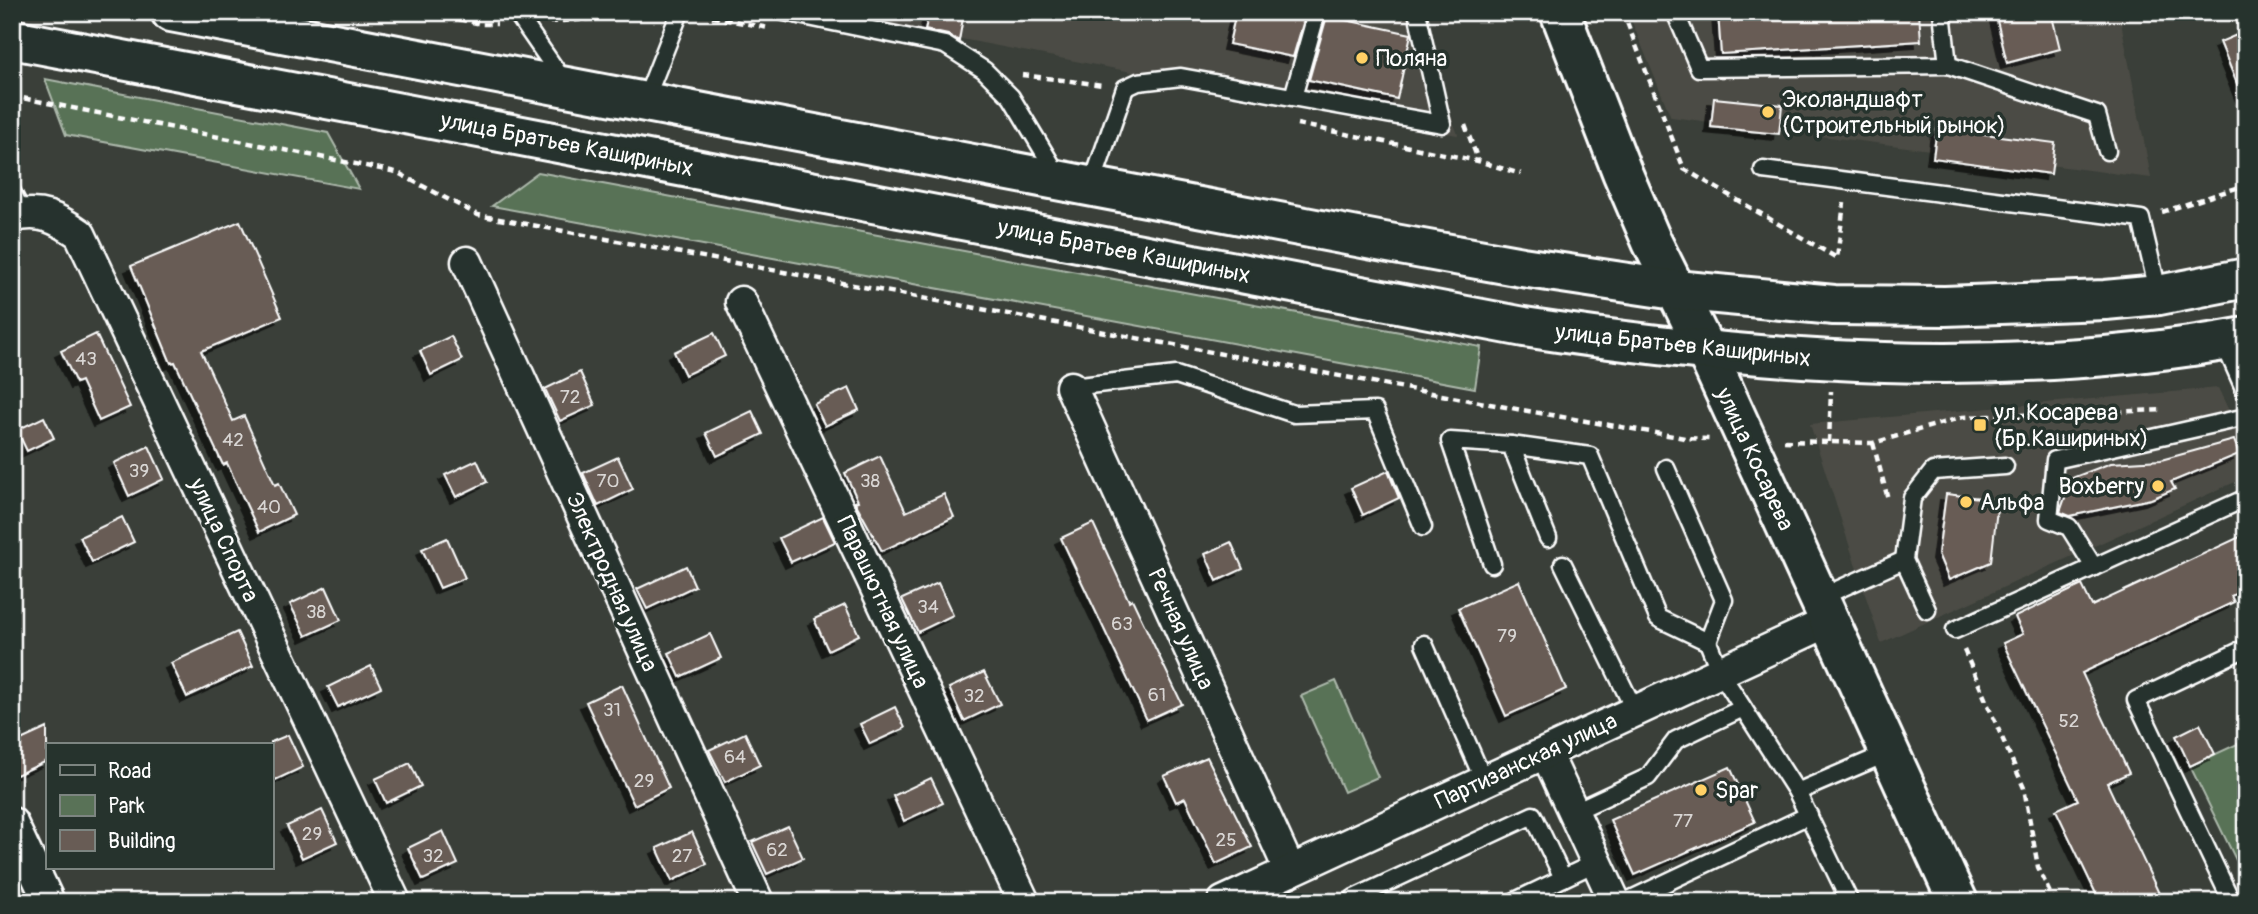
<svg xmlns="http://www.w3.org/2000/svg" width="2258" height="914" viewBox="0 0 2258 914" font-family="Pangolin,sans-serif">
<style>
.built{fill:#4c4c45}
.green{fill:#597257;stroke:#acb8ab;stroke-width:2}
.building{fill:#685c55;stroke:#fff;stroke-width:2;filter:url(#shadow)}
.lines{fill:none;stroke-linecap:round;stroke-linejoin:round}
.lane-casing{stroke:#fff;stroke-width:21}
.street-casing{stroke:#fff;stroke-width:35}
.secondary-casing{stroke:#fff;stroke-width:44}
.primary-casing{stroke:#fff;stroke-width:44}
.path{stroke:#fff;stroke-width:4.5;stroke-dasharray:7 5;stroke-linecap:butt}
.lane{stroke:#26332d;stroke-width:16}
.street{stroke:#26332d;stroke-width:30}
.secondary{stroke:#26332d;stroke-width:38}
.primary{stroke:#26332d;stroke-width:38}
.poi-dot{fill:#ffd166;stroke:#26332d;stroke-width:2.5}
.labels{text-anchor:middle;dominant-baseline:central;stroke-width:7;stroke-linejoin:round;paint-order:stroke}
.number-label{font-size:19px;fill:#d9d6d4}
.poi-label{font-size:23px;fill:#fff;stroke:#26332d;text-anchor:start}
.street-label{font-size:23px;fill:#fff;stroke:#26332d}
</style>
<defs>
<filter id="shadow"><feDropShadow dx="-6" dy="6" stdDeviation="0" flood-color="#0009"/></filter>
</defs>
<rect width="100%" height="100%" fill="#3a3f39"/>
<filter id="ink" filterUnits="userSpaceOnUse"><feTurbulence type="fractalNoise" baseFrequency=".0143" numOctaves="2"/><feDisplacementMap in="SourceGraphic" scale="14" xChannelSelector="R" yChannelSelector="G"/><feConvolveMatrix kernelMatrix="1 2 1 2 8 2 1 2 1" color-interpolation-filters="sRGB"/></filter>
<g filter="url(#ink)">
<!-- built -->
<g class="built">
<polygon points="823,12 1414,12 1458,135 1457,135"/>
<polygon points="1628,12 2119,12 2151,178 1671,117"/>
<polygon points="2218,388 2246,446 2246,477 1881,643 1810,424"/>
</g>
<!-- green -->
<g class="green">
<polygon points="45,79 328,133 359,189 66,135"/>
<polygon points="538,172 1481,347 1475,388 492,206"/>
<polygon points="1336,681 1378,777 1344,792 1301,696"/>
<polygon points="2246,740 2246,855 2236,860 2190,766"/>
</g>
<!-- building -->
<g class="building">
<polygon points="929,12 964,12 959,41 948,35 925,30"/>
<polygon points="1236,12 1269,12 1304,20 1293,57 1229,44"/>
<polygon points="1718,12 1919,12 1921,41 1721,54"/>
<polygon points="1995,12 2051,12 2060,49 2007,63"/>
<polygon points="1327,16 1411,34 1397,99 1309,80"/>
<polygon points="2246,31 2246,103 2245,103 2220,42"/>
<polygon points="1714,98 1782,105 1779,134 1711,127"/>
<polygon points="1937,128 2055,143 2051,174 1933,158"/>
<polygon points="240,221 282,317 201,351 233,421 244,416 275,485 279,483 294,515 259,532 227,463 223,465 175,362 171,363 131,266"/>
<polygon points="714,333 725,356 685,375 674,352"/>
<polygon points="96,334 130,407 99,421 81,381 76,383 61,351"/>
<polygon points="451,336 462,360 431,375 420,351"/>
<polygon points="580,372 595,405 560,421 545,389"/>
<polygon points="849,388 859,410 825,426 814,404"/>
<polygon points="752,411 763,434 717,456 706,433"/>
<polygon points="44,417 54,438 27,451 17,430"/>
<polygon points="2234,440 2239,454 2171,482 2175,489 2151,499 2070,516 2060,512 2072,478 2111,463 2161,460"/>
<polygon points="149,446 164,479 129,496 114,463"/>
<polygon points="880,456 906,512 944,494 954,517 882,551 855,502 858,501 845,473"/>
<polygon points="618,457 633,489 598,506 583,473"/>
<polygon points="477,460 487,482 456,497 445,475"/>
<polygon points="1388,471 1399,498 1363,515 1351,488"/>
<polygon points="1946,494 1998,500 1991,562 1949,580 1938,554"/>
<polygon points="122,517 134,542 92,562 80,537"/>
<polygon points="823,517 835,542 791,562 779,538"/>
<polygon points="1093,523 1129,601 1132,599 1182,704 1147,720 1061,538"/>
<polygon points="2246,534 2246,589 2231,596 2234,602 2082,673 2129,773 2107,783 2163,902 2100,902 2056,810 2078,800 2003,643 2023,634 2015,617 2082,585 2092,606"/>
<polygon points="447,538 465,578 440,588 422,549"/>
<polygon points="1231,542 1243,569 1217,581 1205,554"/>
<polygon points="686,566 695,586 647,609 637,589"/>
<polygon points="1519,581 1566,689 1506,716 1458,608"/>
<polygon points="938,583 953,615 918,632 902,599"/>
<polygon points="326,587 341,620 306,636 290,604"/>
<polygon points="845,605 859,635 828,650 814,619"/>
<polygon points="237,632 253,666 187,697 171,663"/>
<polygon points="710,634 721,658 680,677 669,653"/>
<polygon points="371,666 381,687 338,707 328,687"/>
<polygon points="984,672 1000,704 964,721 949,688"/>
<polygon points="622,685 669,788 634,805 586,702"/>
<polygon points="895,707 905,728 870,744 860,724"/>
<polygon points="2200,724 2215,754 2190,766 2176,736"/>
<polygon points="47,728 47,761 12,777 12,744"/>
<polygon points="745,733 760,765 725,782 709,750"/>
<polygon points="288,735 303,767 271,782 271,742"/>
<polygon points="1207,757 1252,847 1216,864 1185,798 1176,802 1164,776"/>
<polygon points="410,763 421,786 386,803 375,779"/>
<polygon points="1730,767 1755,822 1635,875 1610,820"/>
<polygon points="931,778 943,803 904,821 893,796"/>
<polygon points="322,810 337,842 302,858 287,826"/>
<polygon points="788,826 803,858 767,874 752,842"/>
<polygon points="443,831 458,864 423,880 408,848"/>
<polygon points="692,832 707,864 672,881 657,848"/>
</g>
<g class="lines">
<defs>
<g id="lane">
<polyline points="516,12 565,83"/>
<polyline points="784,12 945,45 984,70 1011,97 1059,177"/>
<polyline points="1675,12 1699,68 1948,65"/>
<polyline points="1942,12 1948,65 2097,115 2107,151"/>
<polyline points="1293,97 1317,12"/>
<polyline points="645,101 680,12"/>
<polyline points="1763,170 2141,219 2159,295"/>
<polyline points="1091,187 1125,88 1138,82 1181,77 1442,124 1417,12"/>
<polyline points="12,192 23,214"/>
<polyline points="2223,341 2246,393"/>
<polyline points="1071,387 1176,375 1294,414 1375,411 1423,527"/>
<polyline points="1511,445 1548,538"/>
<polyline points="1666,468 1724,600 1708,642"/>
<polyline points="1492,564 1450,441 1511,445 1590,456 1658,618 1708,642 1720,672 1797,792 1850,902"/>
<polyline points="1563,564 1635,711"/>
<polyline points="2094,567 2069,527 2049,519 2055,460 2246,417"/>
<polyline points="1819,598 1904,560"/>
<polyline points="1927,610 1904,560 1912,498 1933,471 2005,466"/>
<polyline points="1955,630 2246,498"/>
<polyline points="1424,644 1484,781"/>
<polyline points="1797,792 1890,752"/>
<polyline points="1573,812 1648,777 1676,740 1743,708"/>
<polyline points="1355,902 1354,898 1533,815 1563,878"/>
<polyline points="1513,902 1597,862"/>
<polyline points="1625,902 1809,815"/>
<polyline points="2232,902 2136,700 2246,648"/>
</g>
<g id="street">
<path d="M 12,217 C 40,209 57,218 80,234 L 395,902"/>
<polyline points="467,262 758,902"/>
<polyline points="741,302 1024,902"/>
<polyline points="1071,387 1290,871"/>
<polyline points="1546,753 1615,902"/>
<polyline points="12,823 49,902"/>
<polyline points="1223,902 1830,621"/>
</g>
<polyline id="secondary" points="1560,12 1622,172 1652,242 1706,351 1958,902"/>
<g id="primary">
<polyline points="171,12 1389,243 1522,267 1675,290 1834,305 1945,306 2105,300 2159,295 2246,278"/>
<path d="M 12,39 L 1524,327 C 1761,363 2008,381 2246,337"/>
</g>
</defs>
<!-- lane casing -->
<use href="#lane" class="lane-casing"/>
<!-- street casing -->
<use href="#street" class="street-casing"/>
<!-- secondary casing -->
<use href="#secondary" class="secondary-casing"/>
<!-- primary casing -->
<use href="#primary" class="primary-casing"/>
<!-- path -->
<g class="path">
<polyline points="424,12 481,24 497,24"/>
<polyline points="1623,12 1684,169 1837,258 1844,203"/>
<polyline points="712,17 769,28"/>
<polyline points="550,22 645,15"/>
<polyline points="1022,75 1103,85"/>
<polyline points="12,96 396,172 478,215 1522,410 1685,438 1709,439"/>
<polyline points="1297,124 1478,161 1521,174"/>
<polyline points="1465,125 1478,160"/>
<polyline points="2162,212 2246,185"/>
<polyline points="1784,441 1873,443 1963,417 2164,410"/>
<polyline points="1829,442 1831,391"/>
<polyline points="1873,443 1888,499"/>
<polyline points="1964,650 2024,788 2038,867 2054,902"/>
</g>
<!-- lane -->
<use href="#lane" class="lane"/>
<!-- street -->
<use href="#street" class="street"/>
<!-- secondary -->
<use href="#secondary" class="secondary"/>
<!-- primary -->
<use href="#primary" class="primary"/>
</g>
</g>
<!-- markers -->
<g class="poi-dot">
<circle cx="1362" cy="58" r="7"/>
<circle cx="1768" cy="112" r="7"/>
<rect x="1973" y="418" width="14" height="14" rx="3.5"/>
<circle cx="2158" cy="486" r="7"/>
<circle cx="1966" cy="502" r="7"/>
<circle cx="1701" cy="790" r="7"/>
</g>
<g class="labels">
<!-- number labels -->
<g class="number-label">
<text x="86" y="359">43</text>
<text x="570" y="397">72</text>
<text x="233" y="440">42</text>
<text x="139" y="471">39</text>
<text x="608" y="481">70</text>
<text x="870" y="481">38</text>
<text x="269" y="507">40</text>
<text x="928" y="607">34</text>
<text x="316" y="612">38</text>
<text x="1122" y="624">63</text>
<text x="1507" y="636">79</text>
<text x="1157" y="695">61</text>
<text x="974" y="696">32</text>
<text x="612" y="710">31</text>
<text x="2069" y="721">52</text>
<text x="735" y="757">64</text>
<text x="644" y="781">29</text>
<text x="1683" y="821">77</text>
<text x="312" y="834">29</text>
<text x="1226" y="840">25</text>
<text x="777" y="850">62</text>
<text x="433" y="856">32</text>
<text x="682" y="856">27</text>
</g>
<!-- poi labels -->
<g class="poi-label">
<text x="1376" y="58">Поляна</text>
<text x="1782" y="99">Эколандшафт<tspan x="1782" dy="26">(Строительный рынок)</tspan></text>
<text x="1994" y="412">ул. Косарева<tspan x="1994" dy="26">(Бр.Кашириных)</tspan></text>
<text x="2144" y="486" text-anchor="end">Boxberry</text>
<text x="1980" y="502">Альфа</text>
<text x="1715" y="790">Spar</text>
</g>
<!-- street labels -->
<g class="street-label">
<text transform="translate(567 144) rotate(11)">улица Братьев Кашириных</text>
<text transform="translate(1124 251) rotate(11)">улица Братьев Кашириных</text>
<text transform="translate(1683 345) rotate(6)">улица Братьев Кашириных</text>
<text transform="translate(1755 459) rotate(65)">улица Косарева</text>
<text transform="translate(224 540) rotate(65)">улица Спорта</text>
<text transform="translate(612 582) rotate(66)">Электродная улица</text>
<text transform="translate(883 602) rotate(65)">Парашютная улица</text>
<text transform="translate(1181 629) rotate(66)">Речная улица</text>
<text transform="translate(1526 761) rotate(-25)">Партизанская улица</text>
</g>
</g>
<!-- margin -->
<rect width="2258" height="914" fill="none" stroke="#26332d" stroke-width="42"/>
<rect x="21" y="21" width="2216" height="872" fill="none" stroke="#fff" stroke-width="2.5" filter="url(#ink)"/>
<!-- legend -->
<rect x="46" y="743" width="228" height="126" fill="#26332d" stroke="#7d8581" stroke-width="2"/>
<rect x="60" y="765" width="35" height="10" fill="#26332d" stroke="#7d8581" stroke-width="2"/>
<text x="108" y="778" font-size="21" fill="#ffffff">Road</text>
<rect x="60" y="795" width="35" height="21" fill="#597257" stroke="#7d8581" stroke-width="2"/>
<text x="108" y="813" font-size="21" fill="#ffffff">Park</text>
<rect x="60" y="830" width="35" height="21" fill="#685c55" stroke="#7d8581" stroke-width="2"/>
<text x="108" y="848" font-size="21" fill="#ffffff">Building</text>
</svg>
